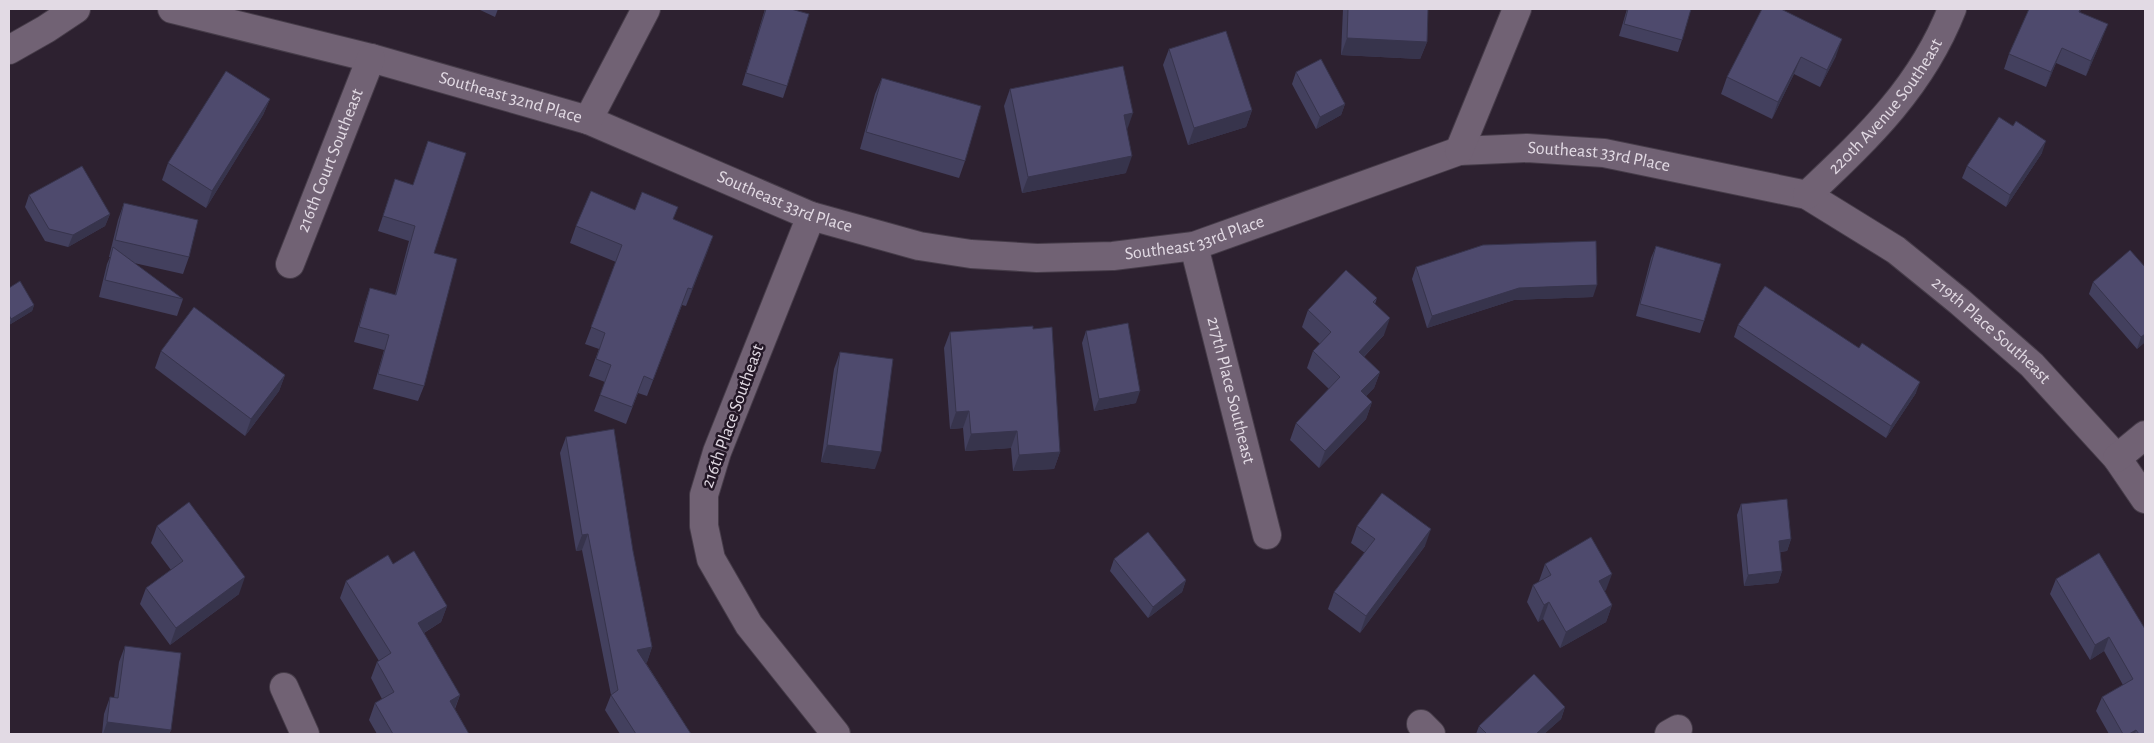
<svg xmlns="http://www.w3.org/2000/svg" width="2154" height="743" viewBox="0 0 2154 743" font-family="'Alegreya Sans',sans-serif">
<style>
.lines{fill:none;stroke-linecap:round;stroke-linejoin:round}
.minor-casing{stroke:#463c49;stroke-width:30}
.minor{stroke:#716274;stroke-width:28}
.wall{fill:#43405e}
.shaded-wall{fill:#37344c}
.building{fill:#4e4a6d;stroke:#37344c}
.labels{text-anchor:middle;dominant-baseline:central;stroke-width:5;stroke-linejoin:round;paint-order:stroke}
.street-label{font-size:18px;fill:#e2dae4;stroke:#231726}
</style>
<rect width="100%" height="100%" fill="#2d2130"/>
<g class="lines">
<defs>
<g id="minor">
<path id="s1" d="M 172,9 L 371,58 L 588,120 L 811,216 L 919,246 L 971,254 L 1037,258 L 1113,256 L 1194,246 L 1459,151 L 1527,148 L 1604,153 L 1807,195 L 1896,250 L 1960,302 L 2032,365 L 2117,458 L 2145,499"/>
<polyline points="9,50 46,29 76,9"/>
<polyline points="588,120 646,9"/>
<polyline points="1459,151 1517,9"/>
<path id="s2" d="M 1807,195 C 1867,138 1921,88 1952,9"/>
<polyline points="811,216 717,452 704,495 704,526 711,559 749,625 836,734"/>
<path id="s3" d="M 1194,246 L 1267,535"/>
<path id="s4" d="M 290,264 L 371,58"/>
<polyline points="2117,458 2145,435"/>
<polyline points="284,687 305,734"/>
<polyline points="1421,724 1431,734"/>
<polyline points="1669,734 1678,729"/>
</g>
</defs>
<!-- minor casing -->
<use href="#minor" class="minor-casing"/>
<!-- minor -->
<use href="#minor" class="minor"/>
</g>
<!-- wall -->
<g class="wall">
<polygon points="478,9 498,9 495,17"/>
<polygon points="765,9 791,9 787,86 783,98 742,85"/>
<polygon points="1343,9 1428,9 1427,42 1420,59 1341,55"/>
<polygon points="1627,9 1691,9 1682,40 1678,52 1619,36"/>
<polygon points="1762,9 1836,56 1820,87 1794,74 1772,119 1721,94 1727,77"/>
<polygon points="2029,9 2081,9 2080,12 2102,39 2086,76 2056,63 2046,87 2004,69 2009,54"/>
<polygon points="1169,49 1252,110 1246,127 1188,145 1163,65"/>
<polygon points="1296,72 1345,104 1341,115 1316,129 1292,84"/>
<polygon points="882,78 965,161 959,178 860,149 875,94"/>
<polygon points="1010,89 1127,130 1126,173 1022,193 1004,106"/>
<polygon points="270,99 263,115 206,208 162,180 168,163"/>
<polygon points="428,141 434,253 424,386 418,401 373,389 384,350 354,342 365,303 370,288 395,295 409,241 378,231 395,179 413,185"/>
<polygon points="2042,153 2006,207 1962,178 1967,166"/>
<polygon points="29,195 110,214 105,226 68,247 45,241 25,207"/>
<polygon points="124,203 189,257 183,274 134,263 183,299 177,316 99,297 107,264 110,257 109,257 118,220"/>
<polygon points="678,207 673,219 713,236 686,306 682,305 647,396 638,393 626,424 594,411 605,382 589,376 599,349 585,344 616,262 570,243 576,226 635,210"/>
<polygon points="1656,246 1704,321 1700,333 1636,316 1651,258"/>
<polygon points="1416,267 1593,297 1514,300 1427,328 1412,279"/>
<polygon points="2145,267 2145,342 2137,349 2089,294 2093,282"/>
<polygon points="9,288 34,305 32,311 9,325"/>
<polygon points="1377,298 1375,304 1384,335 1364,357 1380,372 1374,388 1366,396 1372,402 1366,419 1319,468 1290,440 1296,423 1329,389 1307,368 1313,351 1320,344 1302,327 1308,310"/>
<polygon points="1738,325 1916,393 1886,438 1734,337"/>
<polygon points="1086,331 1136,403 1094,411 1082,343"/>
<polygon points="950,332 1060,452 1054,469 1013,471 1011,448 965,451 963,428 950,429 944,348"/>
<polygon points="161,351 285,375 279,391 245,436 155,368"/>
<polygon points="840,352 875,469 821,462 834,369"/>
<polygon points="566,437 633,551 652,647 647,662 646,663 691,734 620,734 605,710 611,695 582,550 576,551 560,453"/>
<polygon points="1741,504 1791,539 1787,551 1780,552 1782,571 1778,583 1744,586 1737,515"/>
<polygon points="157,526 239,594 170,645 140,604 146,588 171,570 151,543"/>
<polygon points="1357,526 1425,546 1360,633 1328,609 1334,592 1365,553 1351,543"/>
<polygon points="1114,559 1186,580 1182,592 1148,618 1110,571"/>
<polygon points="393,564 447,606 441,622 424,633 460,695 455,709 469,734 377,734 369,720 375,703 382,699 371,678 377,662 379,661 340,598 346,581"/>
<polygon points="1545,564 1606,590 1604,591 1612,605 1606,622 1560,648 1543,619 1538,622 1527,602 1533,585 1540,582 1539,581"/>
<polygon points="2056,579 2145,629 2145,734 2109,734 2096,711 2102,697 2123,685 2104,651 2090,660 2050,594"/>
<polygon points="125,646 171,730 169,734 102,734 104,714 110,697 114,698 119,662"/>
<polygon points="1565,707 1561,719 1544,734 1476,734 1479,726"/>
</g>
<!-- shaded-wall -->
<g class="shaded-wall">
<polygon points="2108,24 2102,39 2086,76 2091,61"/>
<polygon points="1347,38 1427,42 1420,59 1341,55"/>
<polygon points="1842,39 1836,56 1820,87 1827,70"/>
<polygon points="2062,48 2056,63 2046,87 2051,72"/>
<polygon points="1801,57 1794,74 1772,119 1778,102"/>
<polygon points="270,99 263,115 206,208 212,191"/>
<polygon points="1345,104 1341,115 1316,129 1320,117"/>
<polygon points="1252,110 1246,127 1188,145 1194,128"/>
<polygon points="1133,113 1127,130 1124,115"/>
<polygon points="2046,141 2042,153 2006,207 2010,195"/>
<polygon points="1132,156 1126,173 1022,193 1028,177"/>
<polygon points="110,214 105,226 68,247 73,235"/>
<polygon points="713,236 707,253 686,306 692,289"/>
<polygon points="1597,285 1593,297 1514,300 1427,328 1432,316 1519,288"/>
<polygon points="34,305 32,311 9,325 11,319"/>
<polygon points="1390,318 1384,335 1353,368 1359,352"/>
<polygon points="2145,334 2145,342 2137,349 2141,337"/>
<polygon points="1380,372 1374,388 1355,408 1361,391"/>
<polygon points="285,375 279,391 245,436 251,419"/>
<polygon points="1920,382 1916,393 1886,438 1891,426"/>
<polygon points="1140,391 1136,403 1094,411 1099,399"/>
<polygon points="1372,402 1366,419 1319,468 1325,451"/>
<polygon points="969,411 963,428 950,429 956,412"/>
<polygon points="1017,431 1011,448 965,451 971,434"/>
<polygon points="827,445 881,452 875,469 821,462"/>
<polygon points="1060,452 1054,469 1013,471 1019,455"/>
<polygon points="1431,529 1425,546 1360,633 1366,616"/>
<polygon points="588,534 582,550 576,551 582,535"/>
<polygon points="1791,539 1787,551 1775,552 1779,541"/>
<polygon points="1782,571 1778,583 1744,586 1748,575"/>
<polygon points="1612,574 1606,590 1592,598 1599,581"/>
<polygon points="245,577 239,594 170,645 176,628"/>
<polygon points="1186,580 1182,592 1148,618 1153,607"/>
<polygon points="1549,602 1543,619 1538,622 1544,605"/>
<polygon points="1612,605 1606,622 1560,648 1566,632"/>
<polygon points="447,606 441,622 412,640 418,623"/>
<polygon points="2109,637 2104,651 2090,660 2095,645"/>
<polygon points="652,647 647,662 632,666 637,650"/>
<polygon points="460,695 453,712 450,701"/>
<polygon points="1565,707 1561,719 1544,734 1536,734"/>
<polygon points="107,722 171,730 169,734 103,734"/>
<polygon points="2136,730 2135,734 2129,734"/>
</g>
<!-- building -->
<g class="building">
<polygon points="766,9 791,9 809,14 787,86 746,73"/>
<polygon points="1348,9 1428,9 1427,42 1347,38"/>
<polygon points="1628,9 1691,9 1682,40 1624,24"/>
<polygon points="1762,9 1781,9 1842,39 1827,70 1801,57 1778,102 1727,77"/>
<polygon points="2029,9 2080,9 2079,12 2108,24 2091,61 2062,48 2051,72 2009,54"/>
<polygon points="1226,31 1252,110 1194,128 1169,49"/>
<polygon points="1321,59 1345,104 1320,117 1296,72"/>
<polygon points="1123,66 1133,113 1124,115 1132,156 1028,177 1010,89"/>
<polygon points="226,71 270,99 212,191 168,163"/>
<polygon points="882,78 981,106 965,161 866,132"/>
<polygon points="1999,117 2013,126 2016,121 2046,141 2010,195 1967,166"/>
<polygon points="428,141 466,153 434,253 457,259 424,386 378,374 389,335 359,327 370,288 396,295 415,226 383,216 395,179 413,185"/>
<polygon points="82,166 110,214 73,235 49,229 29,195"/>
<polygon points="591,191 635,210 642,192 678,207 673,219 713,236 692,289 688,288 653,380 644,376 632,407 600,395 611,365 596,359 605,333 591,327 622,245 576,226"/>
<polygon points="124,203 198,220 189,257 115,240"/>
<polygon points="1596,241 1597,285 1519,288 1432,316 1416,267 1483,245"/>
<polygon points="1656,246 1721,264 1704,321 1640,304"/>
<polygon points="113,247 183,299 105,280"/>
<polygon points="2130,250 2145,267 2145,334 2141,337 2093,282"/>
<polygon points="1346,270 1377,298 1373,302 1390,318 1359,352 1380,372 1361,391 1372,402 1325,451 1296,423 1340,377 1313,351 1331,332 1308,310"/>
<polygon points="20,281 34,305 11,319 9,315 9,288"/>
<polygon points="1765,286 1859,348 1862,343 1920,382 1891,426 1738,325"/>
<polygon points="194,307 285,375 251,419 161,351"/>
<polygon points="1128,323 1140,391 1099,399 1086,331"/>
<polygon points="1033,326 1033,329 1052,327 1060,452 1019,455 1017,431 971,434 969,411 956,412 950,332"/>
<polygon points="840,352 893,359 881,452 827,445"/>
<polygon points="614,429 633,551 652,647 637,650 691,734 636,734 611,695 618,690 588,534 582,535 566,437"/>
<polygon points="1382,493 1431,529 1366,616 1334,592 1375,539 1357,526"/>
<polygon points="1787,499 1791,539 1779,541 1782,571 1748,575 1741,504"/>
<polygon points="189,502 245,577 176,628 146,588 183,561 157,526"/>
<polygon points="1148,532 1186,580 1153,607 1114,559"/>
<polygon points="1591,537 1612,574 1599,581 1612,605 1566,632 1549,602 1544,605 1533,585 1551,575 1545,564"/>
<polygon points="414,551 447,606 418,623 460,695 450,701 469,734 393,734 375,703 394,692 377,662 391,653 346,581 388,555 393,564"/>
<polygon points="2099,553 2145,629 2145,734 2139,734 2136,730 2129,734 2123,734 2102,697 2133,679 2109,637 2095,645 2056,579"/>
<polygon points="125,646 181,653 171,730 107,722 110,697 118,698"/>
<polygon points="1534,674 1565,707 1536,734 1487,734 1479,726"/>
</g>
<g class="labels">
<!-- street labels -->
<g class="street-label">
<text stroke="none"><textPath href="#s1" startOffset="350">Southeast 32nd Place</textPath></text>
<text stroke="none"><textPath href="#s2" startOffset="119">220th Avenue Southeast</textPath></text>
<text stroke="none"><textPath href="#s1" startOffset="1484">Southeast 33rd Place</textPath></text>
<text stroke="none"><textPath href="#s4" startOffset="111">216th Court Southeast</textPath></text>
<text stroke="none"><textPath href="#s1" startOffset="644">Southeast 33rd Place</textPath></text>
<text stroke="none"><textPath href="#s1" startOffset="1064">Southeast 33rd Place</textPath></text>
<text stroke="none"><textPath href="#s1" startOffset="1925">219th Place Southeast</textPath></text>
<text stroke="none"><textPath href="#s3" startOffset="149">217th Place Southeast</textPath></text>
<text transform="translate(733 416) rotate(-70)">216th Place Southeast</text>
</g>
</g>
<!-- border -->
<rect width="2154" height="743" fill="none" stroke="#e2dae4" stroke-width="20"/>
</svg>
